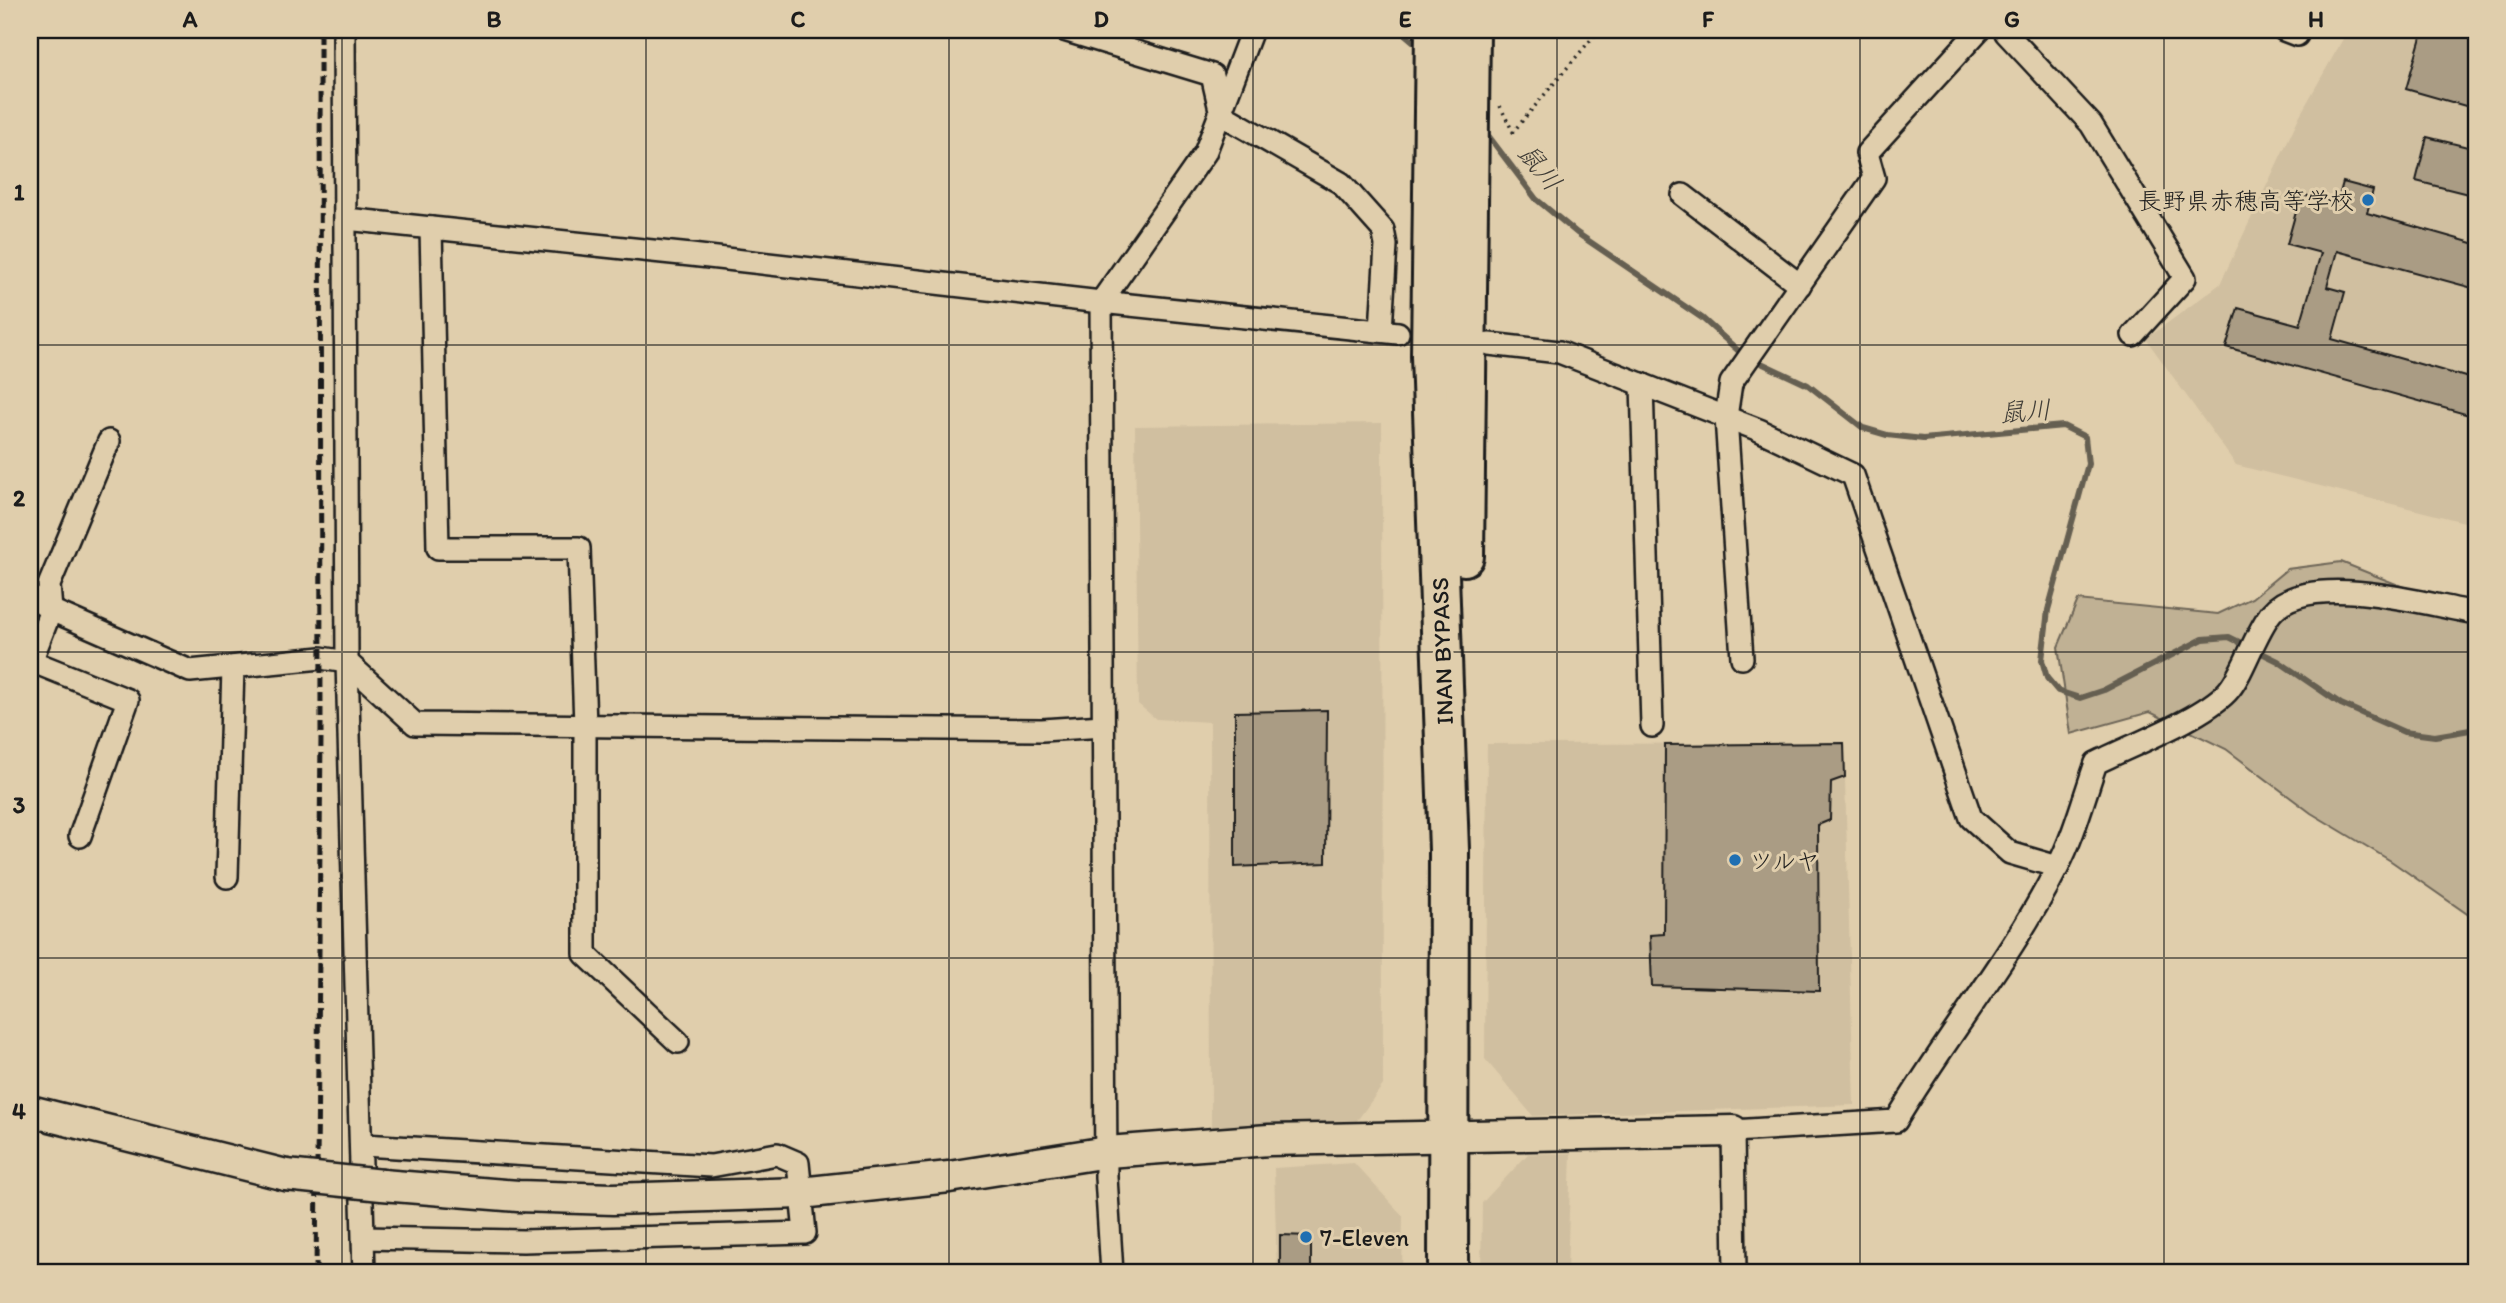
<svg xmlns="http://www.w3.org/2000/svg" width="2506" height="1303" viewBox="0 0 2506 1303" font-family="Itim,'Klee One',sans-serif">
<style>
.built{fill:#d0bfa0}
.green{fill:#c0b194;stroke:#6e6658;stroke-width:2}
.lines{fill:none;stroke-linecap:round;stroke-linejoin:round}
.stream{stroke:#655e51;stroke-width:6}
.building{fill:#aa9c84;stroke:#1c1c1c;stroke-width:2}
.street-casing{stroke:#1c1c1c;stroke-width:26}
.secondary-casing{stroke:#1c1c1c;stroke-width:35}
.highway-casing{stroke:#1c1c1c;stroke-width:44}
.path{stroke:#1c1c1c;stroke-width:3.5;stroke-dasharray:2 5;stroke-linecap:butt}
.street{stroke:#e0ceac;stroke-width:21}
.secondary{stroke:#e0ceac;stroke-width:30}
.highway{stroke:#e0ceac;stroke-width:38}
.rail{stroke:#1c1c1c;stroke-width:5;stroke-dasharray:10 5;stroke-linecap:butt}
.secondary-bridge-casing{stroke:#1c1c1c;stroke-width:35;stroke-linecap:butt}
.secondary-bridge{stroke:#e0ceac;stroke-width:30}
.grid{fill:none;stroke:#1c1c1c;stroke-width:2;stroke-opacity:0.55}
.poi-dot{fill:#1f6fb2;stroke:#e0ceac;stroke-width:2.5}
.labels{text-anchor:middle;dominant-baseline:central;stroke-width:6;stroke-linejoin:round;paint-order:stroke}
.poi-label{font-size:24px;fill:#1c1c1c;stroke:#e0ceac;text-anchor:start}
.street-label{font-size:24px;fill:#1c1c1c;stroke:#e0ceac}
.water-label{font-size:26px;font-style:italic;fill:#403d37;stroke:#e0ceac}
.neatline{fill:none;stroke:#1c1c1c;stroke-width:2.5}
.grid-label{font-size:23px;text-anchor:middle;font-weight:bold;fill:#1c1c1c}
</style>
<rect width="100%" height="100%" fill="#e0ceac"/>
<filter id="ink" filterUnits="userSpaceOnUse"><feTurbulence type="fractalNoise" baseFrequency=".0143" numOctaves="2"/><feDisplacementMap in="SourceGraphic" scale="14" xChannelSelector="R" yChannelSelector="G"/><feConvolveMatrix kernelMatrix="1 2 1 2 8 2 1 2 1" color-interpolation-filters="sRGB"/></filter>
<g filter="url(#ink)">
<!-- built -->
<g class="built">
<polygon points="2348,30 2476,30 2476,525 2236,465 2146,339 2220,284 2300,115"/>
<polygon points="1382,423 1383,1085 1356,1122 1329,1121 1211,1130 1210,722 1156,719 1138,704 1135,426"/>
<polygon points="1844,743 1854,1105 1533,1116 1485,1059 1487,744"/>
<polygon points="1571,1153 1567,1273 1481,1273 1482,1203 1528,1154"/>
<polygon points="1354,1163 1403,1216 1402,1273 1277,1273 1274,1168"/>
</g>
<!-- green -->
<polygon class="green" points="2341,562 2476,616 2476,920 2391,861 2311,813 2226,749 2150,712 2071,734 2058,647 2078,600 2218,614 2252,598 2287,569"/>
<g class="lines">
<!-- stream -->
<g class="stream">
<polyline points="1400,30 1420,47"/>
<polyline points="1484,130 1536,199 1577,233 1702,318 1742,354 1808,385 1863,428 1887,435 1923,439 2063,426 2085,437 2088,464 2048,610 2042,660 2047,678 2058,691 2080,698 2104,690 2203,639 2229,637 2278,661 2341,704 2404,732 2435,736 2476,729"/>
</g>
</g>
<!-- building -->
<g class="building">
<polygon points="2423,30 2476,30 2476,109 2406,89"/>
<polygon points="2427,137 2476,149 2476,196 2416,181"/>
<polygon points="2343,182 2373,190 2367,213 2476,244 2476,289 2337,251 2327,287 2345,292 2332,339 2476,380 2476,417 2226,347 2238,308 2300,325 2321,253 2287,244 2301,194 2337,204"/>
<polygon points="1327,710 1326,863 1235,867 1235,712"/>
<polygon points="1844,743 1845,777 1831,782 1830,820 1818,825 1819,991 1652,986 1650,935 1664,934 1665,745"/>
<polygon points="1280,1235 1311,1236 1311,1273 1280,1273"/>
</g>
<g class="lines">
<defs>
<g id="street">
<polyline points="344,30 347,662 364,1273"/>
<polyline points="1064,30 1212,75 1221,114 1341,183 1383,230 1386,245 1381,331"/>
<polyline points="2284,30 2297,35"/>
<polyline points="2006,33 2091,124 2185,278 2133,335"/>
<polyline points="1683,195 1800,285"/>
<polyline points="346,219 691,255 1101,302 1205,153 1252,30"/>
<polyline points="431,228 438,548 579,548 585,726 585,954 678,1042"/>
<polyline points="1489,344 1559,352 1759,430 1853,475 1971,818 2010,853 2058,867"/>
<polyline points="1642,384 1652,726"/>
<polyline points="30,596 51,610 190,671 321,658 347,662 415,724 1042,730 1103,726"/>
<polyline points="1742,658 1726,417 1731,383 1874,178 1867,153 1979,30"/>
<polyline points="31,661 128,700 80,836"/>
<polyline points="30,664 51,610 49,585 109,441"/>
<polyline points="227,877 233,667"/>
<polyline points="363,1145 711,1166 777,1154 798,1163 805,1233 523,1241 364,1238"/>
<polyline points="1112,1273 1106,1177 1101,302 1398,333"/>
<path d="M 1735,1273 L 1733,1131 L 1896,1121 C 1947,1035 2012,957 2057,868 C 2074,836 2084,797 2096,763 C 2132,745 2201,719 2227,692 C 2242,677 2254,635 2271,613 C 2307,569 2427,605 2476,613"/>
</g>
<g id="secondary">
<polyline points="30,1111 286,1175"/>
<polyline points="382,1185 518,1196 613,1199 801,1193 949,1177 1107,1152 1269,1140 1733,1131"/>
</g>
<g id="highway">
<polyline points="1435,30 1431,356 1449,850 1448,1273"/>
<polyline points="1464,556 1470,30"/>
</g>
</defs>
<!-- street casing -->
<use href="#street" class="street-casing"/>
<!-- secondary casing -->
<use href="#secondary" class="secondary-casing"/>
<!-- highway casing -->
<use href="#highway" class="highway-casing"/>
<!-- path -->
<polyline class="path" points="1500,106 1513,132 1599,30"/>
<!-- street -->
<use href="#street" class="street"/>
<!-- secondary -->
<use href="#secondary" class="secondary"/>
<!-- highway -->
<use href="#highway" class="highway"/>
<!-- rail -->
<polyline class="rail" points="316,1273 321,735 320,30"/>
<defs>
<polyline id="secondary-bridge" points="286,1175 382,1185"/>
</defs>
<!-- secondary-bridge casing -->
<use href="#secondary-bridge" class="secondary-bridge-casing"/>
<!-- secondary-bridge -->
<use href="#secondary-bridge" class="secondary-bridge"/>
</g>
</g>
<!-- grid -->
<path class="grid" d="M 342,30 L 342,1273M 646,30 L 646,1273M 949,30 L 949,1273M 1253,30 L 1253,1273M 1557,30 L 1557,1273M 1860,30 L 1860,1273M 2164,30 L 2164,1273M 30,345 L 2476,345M 30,652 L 2476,652M 30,958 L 2476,958"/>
<!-- markers -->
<g class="poi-dot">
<circle cx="2368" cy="200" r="7"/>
<circle cx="1735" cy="860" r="7"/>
<circle cx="1306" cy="1237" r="7"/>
</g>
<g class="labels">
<!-- poi labels -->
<g class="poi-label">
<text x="2354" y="200" text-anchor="end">長野県赤穂高等学校</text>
<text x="1749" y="860">ツルヤ</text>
<text x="1320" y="1237">7-Eleven</text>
</g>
<!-- street labels -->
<g class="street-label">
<text transform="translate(1442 651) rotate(-92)">INAN BYPASS</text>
</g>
<!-- water labels -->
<g class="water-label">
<text transform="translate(1540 167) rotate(51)">鼠川</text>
<text transform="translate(2025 411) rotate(-4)">鼠川</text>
</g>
</g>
<!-- margin -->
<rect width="2506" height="1303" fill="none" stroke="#e0ceac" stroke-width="77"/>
<rect x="38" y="38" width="2430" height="1226" class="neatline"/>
<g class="grid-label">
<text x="190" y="27">A</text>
<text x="494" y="27">B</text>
<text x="798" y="27">C</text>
<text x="1101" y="27">D</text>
<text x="1405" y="27">E</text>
<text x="1708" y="27">F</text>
<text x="2012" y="27">G</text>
<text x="2316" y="27">H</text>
<text x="19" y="200">1</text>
<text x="19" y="506">2</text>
<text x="19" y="813">3</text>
<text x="19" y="1119">4</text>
</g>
</svg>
